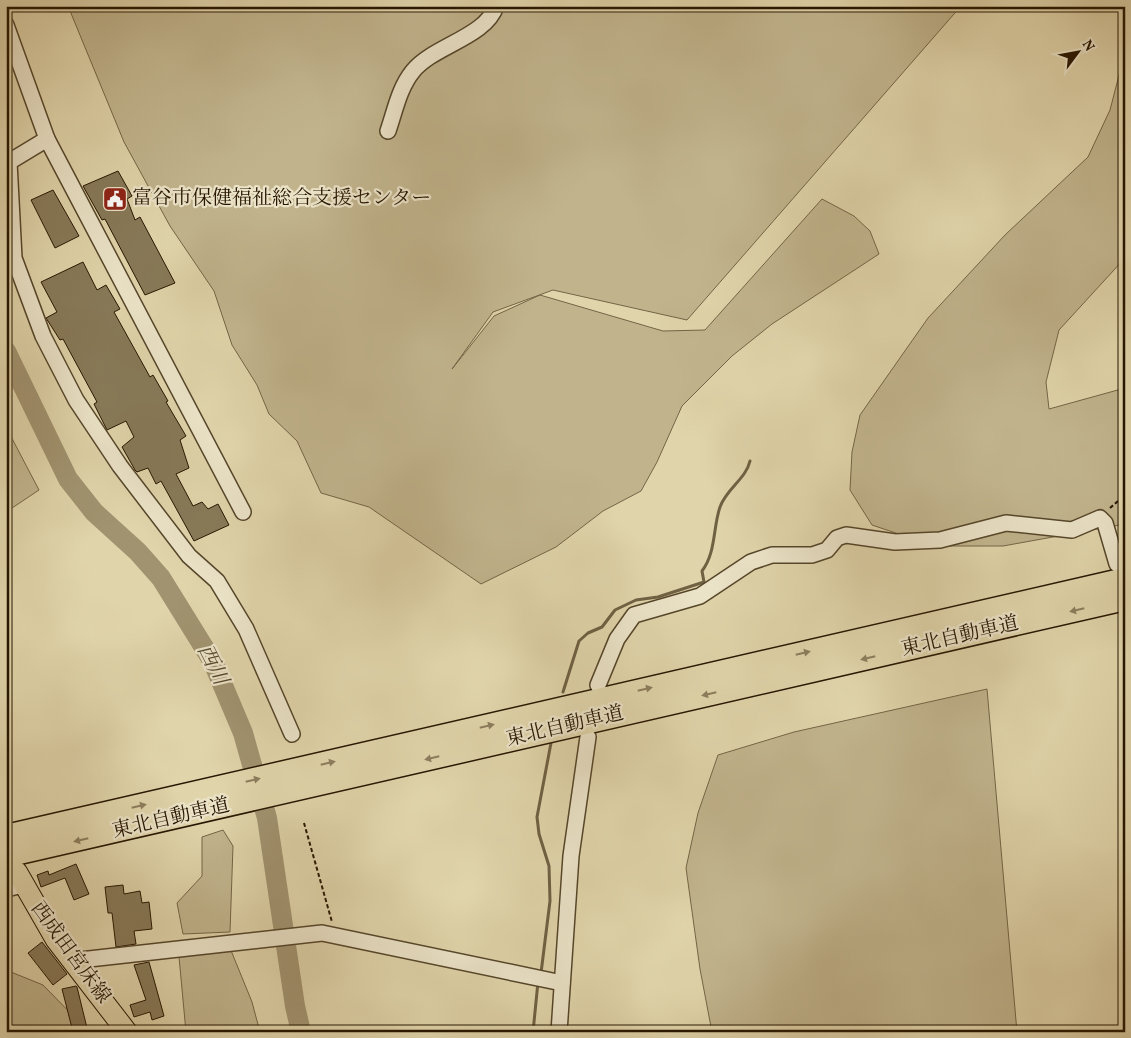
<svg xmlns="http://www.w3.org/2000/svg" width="1131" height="1038" viewBox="0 0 1131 1038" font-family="Vollkorn,'Noto Serif JP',serif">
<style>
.green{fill:#c1b48d;stroke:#746546}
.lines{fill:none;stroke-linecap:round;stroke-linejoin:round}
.stream{stroke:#706143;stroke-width:3}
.river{stroke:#a19370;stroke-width:20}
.building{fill:#877958;stroke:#271600}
.minor-casing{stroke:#55462a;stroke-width:18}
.major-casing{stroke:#271600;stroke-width:22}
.highway-casing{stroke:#271600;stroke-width:25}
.path{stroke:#271600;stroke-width:2;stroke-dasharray:4 2.5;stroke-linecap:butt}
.minor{stroke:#ebe3c8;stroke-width:15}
.major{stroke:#e0d4aa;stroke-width:20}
.highway{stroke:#e0d4aa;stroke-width:22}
.oneway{fill:#8d7e5e}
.labels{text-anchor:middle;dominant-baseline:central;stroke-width:4.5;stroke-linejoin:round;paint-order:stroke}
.poi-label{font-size:20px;fill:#271600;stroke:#ebe3c8;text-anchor:start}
.street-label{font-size:20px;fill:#271600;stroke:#ebe3c8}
.water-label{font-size:21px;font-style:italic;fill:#58482d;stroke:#ebe3c8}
</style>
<rect width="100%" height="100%" fill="#e0d4aa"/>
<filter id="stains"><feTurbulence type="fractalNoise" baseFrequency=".004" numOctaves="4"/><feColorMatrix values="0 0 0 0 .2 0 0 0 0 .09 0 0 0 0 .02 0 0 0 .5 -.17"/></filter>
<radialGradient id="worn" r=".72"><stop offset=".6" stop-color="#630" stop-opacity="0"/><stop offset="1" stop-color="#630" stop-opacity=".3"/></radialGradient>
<!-- green -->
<g class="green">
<polygon points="68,6 961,6 687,320 553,290 493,312 452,369 494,316 540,295 663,331 705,330 822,199 854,216 870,231 879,254 772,324 732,356 682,406 657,462 641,491 603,511 556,547 481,584 369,507 321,493 297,441 269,414 257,385 232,345 214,291 170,226 124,142"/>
<polygon points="1125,52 1125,258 1059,330 1046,382 1049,409 1125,388 1125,524 1003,546 934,546 872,525 850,490 852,452 860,415 928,318 1005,235 1088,157 1110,110"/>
<polygon points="6,427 39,490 6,512"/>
<polygon points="987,689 1017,1032 712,1032 700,969 686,868 698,813 718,755 794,732"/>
<polygon points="223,830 233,846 230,932 183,934 177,903 202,876 202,837"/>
<polygon points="230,948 252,1002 260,1032 186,1032 179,957"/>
<polygon points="6,970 43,985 89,1032 6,1032"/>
</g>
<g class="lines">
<!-- stream -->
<g class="stream">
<path d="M 563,692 L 579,641 L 588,633 L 602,627 L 615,610 L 636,600 L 658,597 L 704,582 L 702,571 C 716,553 713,527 720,507 C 726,489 746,479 750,461"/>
<polyline points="541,973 550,901 549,866 539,834 537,817 551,743"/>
<polyline points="533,1032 538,982"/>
</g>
<!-- river -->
<polyline class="river" points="6,351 68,479 94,512 138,552 161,578 213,662 243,733 267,818 295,1006 301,1032"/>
</g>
<!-- building -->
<g class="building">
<polygon points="118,171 132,196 127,199 135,220 140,217 175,283 145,295 105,219 102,220 83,186"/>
<polygon points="53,190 79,236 55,248 31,200"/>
<polygon points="83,262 97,290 106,285 120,309 114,312 150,377 153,375 168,401 166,402 186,436 180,440 189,468 176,474 193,506 202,502 208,509 218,504 229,525 194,541 161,481 156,484 148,468 137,472 135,470 122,447 134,437 126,421 107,430 94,404 97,402 63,339 60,340 46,318 57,312 41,282"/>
<polygon points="76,864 89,894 74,900 65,878 41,887 37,875 48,871 49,875"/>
<polygon points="123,885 124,894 140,891 142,903 149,902 152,929 134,931 136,944 116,947 112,913 108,913 105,887"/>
<polygon points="42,942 67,974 53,985 28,953"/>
<polygon points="149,962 164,1016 152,1020 150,1012 134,1017 130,1005 146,1000 134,965"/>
<polygon points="76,986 77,987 88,1032 73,1032 62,989"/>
</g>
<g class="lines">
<defs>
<g id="minor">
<polyline points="6,25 47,139 243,512"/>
<path d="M 388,131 C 395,111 399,88 413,71 C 433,46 486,37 496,6"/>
<polyline points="47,139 9,162 14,258 43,336 76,400 120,466 189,556 217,581 246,629 292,734"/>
<polyline points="598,685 617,639 634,615 700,596 751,562 772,555 812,555 827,550 837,538 846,535 895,542 940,540 1006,523 1072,530 1100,518 1105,523 1117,564"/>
<polyline points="6,889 23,885"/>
<polyline points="71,961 322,933 562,983"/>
<polyline points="559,1032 571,856 588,737"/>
</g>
<polyline id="major" points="17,872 56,940 127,1032"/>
<g id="highway">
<polyline points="6,836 1125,579"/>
<polyline points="6,856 1125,599"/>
</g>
</defs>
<!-- minor casing -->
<use href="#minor" class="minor-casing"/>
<!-- major casing -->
<use href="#major" class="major-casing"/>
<!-- highway casing -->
<use href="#highway" class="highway-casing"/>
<!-- path -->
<g class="path">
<polyline points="1110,508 1125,495"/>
<polyline points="304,823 332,922"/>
</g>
<!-- minor -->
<use href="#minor" class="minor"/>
<!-- major -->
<use href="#major" class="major"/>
<!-- highway -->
<use href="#highway" class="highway"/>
</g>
<!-- one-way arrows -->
<defs><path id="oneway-solid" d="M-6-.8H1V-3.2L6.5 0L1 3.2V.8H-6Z" transform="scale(1.25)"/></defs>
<g class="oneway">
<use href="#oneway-solid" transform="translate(1077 610) rotate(167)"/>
<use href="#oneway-solid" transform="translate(803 653) rotate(-13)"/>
<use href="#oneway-solid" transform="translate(868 658) rotate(167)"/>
<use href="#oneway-solid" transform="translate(645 689) rotate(-13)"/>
<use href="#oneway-solid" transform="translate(709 694) rotate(167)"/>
<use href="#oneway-solid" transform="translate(487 726) rotate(-13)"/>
<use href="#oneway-solid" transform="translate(432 758) rotate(167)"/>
<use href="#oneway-solid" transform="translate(328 763) rotate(-13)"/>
<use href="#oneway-solid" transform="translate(253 780) rotate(-13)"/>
<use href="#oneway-solid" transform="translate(139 806) rotate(-13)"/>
<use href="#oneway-solid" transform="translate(81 840) rotate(167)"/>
</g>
<!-- icons -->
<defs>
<symbol id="civic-square" viewBox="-11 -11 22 22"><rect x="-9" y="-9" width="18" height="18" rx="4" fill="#8f2418" stroke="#ebe3c8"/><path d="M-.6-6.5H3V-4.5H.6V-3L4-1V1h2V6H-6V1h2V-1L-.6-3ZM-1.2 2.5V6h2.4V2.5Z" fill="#fff"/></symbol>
</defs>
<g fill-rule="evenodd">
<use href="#civic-square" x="101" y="185" width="28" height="28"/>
</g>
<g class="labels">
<!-- poi labels -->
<g class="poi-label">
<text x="132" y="199">富谷市保健福祉総合支援センター</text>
</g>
<!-- street labels -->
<g class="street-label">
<text transform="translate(960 637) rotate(-13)">東北自動車道</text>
<text transform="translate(565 727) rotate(-13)">東北自動車道</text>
<text transform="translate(171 819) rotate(-13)">東北自動車道</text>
<text transform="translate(70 953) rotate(54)">西成田宮床線</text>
</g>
<!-- water labels -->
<g class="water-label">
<text transform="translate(212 665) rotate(63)">西川</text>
</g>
</g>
<!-- margin -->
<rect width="1131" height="1038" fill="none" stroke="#e0d4aa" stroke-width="25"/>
<rect x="8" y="8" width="1116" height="1023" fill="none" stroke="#271600" stroke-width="2.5"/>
<rect x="12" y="12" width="1106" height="1013" fill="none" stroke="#271600"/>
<!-- north arrow -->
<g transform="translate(1078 52) rotate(58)" stroke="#ebe3c8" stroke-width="4" paint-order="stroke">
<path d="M0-4L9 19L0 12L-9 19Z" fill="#271600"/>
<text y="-8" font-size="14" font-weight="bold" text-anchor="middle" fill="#271600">N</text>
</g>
<rect width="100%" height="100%" filter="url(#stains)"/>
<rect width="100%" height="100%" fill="url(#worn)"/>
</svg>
